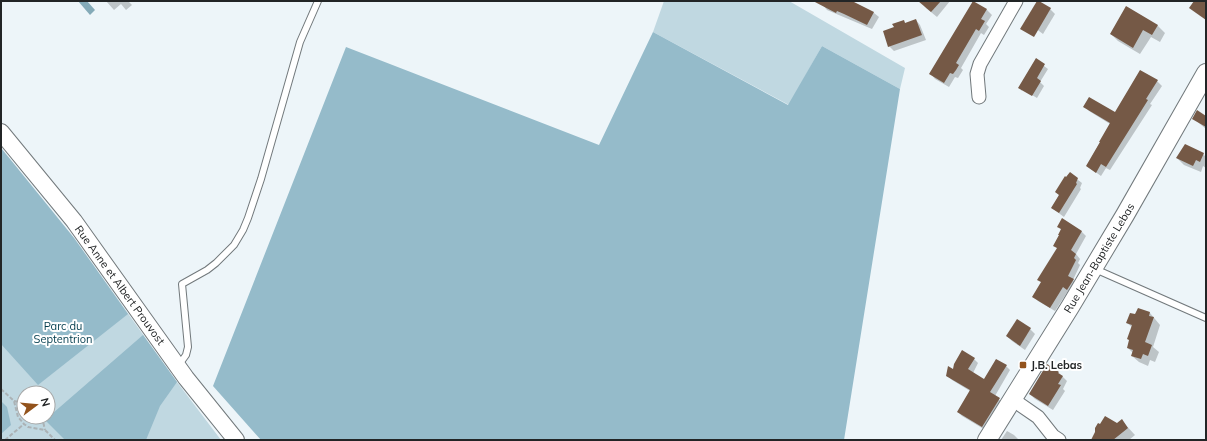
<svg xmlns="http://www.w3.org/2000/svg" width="1207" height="441" viewBox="0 0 1207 441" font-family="Mulish,sans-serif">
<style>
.green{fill:#c0d8e1;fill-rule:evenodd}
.forest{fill:#95bbca}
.water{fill:#84aab8}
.shadow{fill:#0003}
.building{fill:#755946}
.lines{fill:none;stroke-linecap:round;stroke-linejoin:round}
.service-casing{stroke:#72797c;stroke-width:8}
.minor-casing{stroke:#72797c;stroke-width:15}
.tertiary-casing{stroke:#72797c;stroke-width:18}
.secondary-casing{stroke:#72797c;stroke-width:20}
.path{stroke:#abb2b5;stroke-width:2;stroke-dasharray:4 2;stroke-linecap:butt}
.service{stroke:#fff;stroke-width:6}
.minor{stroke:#fff;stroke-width:13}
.tertiary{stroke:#fff;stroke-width:16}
.secondary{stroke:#fff;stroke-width:18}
.poi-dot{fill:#93531c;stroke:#fff;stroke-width:1.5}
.labels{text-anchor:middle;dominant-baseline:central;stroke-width:4;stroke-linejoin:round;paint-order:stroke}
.street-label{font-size:11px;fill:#222526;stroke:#fff}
.park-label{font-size:11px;fill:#023c4d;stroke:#fff}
.poi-label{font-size:11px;font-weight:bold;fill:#222526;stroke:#fff;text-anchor:start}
</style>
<rect width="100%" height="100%" fill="#edf5f9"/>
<!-- green -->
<g class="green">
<polygon points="664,1 789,1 905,68 900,89 822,46 789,105 653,32"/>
<path d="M 1,148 L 74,238 L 177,382 L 221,440 L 1,440 ZM 24,393 L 48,393 L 48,417 L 24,417 Z"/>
</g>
<!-- forest -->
<g class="forest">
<polygon points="653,32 788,105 822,46 900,89 844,440 261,440 213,386 346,47 599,145"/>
<polygon points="1,148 74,238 128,314 38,385 1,344"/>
<polygon points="143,335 177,382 160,406 146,440 65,440 45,420"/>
<polygon points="1,401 7,407 11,425 1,434"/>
</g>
<!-- water -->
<polygon class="water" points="78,1 87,1 95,10 90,15"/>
<!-- shadow -->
<g class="shadow">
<polygon points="106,1 128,1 132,5 126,10 121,4 114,10"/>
<polygon points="824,1 851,1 874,13 879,17 872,29 827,10 823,5"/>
<polygon points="923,1 950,1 937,17 926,8"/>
<polygon points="1038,1 1050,9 1055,14 1043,34 1031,25"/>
<polygon points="973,2 987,10 992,15 986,24 989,27 984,35 981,33 961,68 963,70 958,78 955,77 949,87 935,79 931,74"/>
<polygon points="1127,7 1158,26 1165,33 1160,42 1151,37 1140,54 1118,41 1111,34"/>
<polygon points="916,20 920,25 926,40 894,51 889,46 895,28 903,21 906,24"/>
<polygon points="1036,60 1048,69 1040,82 1044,86 1037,98 1022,89 1022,91 1020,88"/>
<polygon points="1140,71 1157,81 1162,86 1150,104 1152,105 1110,170 1106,168 1101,176 1087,166 1110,124 1089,111 1085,107 1115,114"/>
<polygon points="1206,117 1206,129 1193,118"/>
<polygon points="1203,154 1206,157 1206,168 1203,166 1201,172 1184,165 1177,158"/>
<polygon points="1070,174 1082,183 1080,188 1081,189 1064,217 1052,208"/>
<polygon points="1058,226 1081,231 1086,236 1076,254 1080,259 1078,263 1080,265 1073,280 1078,285 1072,294 1068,291 1055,311 1038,301 1034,296 1042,283 1058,249 1054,245 1062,230"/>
<polygon points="1138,309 1150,313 1160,325 1153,347 1159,352 1155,362 1150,360 1148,366 1139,362 1132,356 1133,353 1128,348 1132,327 1127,323 1136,316"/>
<polygon points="1017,320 1030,329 1035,334 1025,350 1012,341 1007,336"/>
<polygon points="974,359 978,363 973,373 984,380 1006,366 1010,370 995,396 1004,404 987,431 962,416 958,412 970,391 952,380 947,375 954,370"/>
<polygon points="1058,372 1067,381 1063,389 1065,391 1053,410 1035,399 1030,394"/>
<polygon points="1122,421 1135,435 1129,440 1092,440"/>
<polygon points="1007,431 1014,435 1019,440 1001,440"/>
</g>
<!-- building -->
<g class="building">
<polygon points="813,1 852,1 874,12 867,25 844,14 837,11 836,13"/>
<polygon points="918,1 941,1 931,12"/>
<polygon points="973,1 987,9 981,19 985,21 979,31 976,29 956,63 959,65 956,70 953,74 950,73 944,83 929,74"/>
<polygon points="1037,1 1039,1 1051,8 1034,37 1020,29"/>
<polygon points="1194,1 1206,1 1206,20 1189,8"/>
<polygon points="1126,6 1158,25 1152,35 1143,30 1133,48 1110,34"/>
<polygon points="916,19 922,35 888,47 883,31 894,27 892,24 904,20 905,23"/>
<polygon points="1036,58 1045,64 1037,78 1041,81 1032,96 1018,88"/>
<polygon points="1140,70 1158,80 1146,99 1148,100 1106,167 1101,164 1096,173 1086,166 1100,142 1099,142 1110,123 1083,107 1089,97 1115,112"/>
<polygon points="1197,110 1206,116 1206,127 1192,119"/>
<polygon points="1185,144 1204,153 1200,162 1196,160 1193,166 1176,158"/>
<polygon points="1070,172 1078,178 1076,183 1077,184 1059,213 1051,208 1059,195 1055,192 1065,176 1066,177"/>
<polygon points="1062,218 1082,231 1071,250 1076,254 1074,258 1076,260 1068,276 1074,279 1067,290 1063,287 1050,308 1032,297 1041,282 1037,280 1057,248 1053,246 1059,235 1058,235 1061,229 1057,227"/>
<polygon points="1138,308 1150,312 1149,316 1154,317 1145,342 1152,345 1148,356 1143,354 1141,359 1131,356 1133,350 1127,348 1129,340 1127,339 1132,325 1126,323 1130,313 1135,314"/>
<polygon points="1017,319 1031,328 1020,346 1006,336"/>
<polygon points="962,350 975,358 968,369 984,379 996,359 1007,365 990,392 1000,398 982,427 957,412 970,390 946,376 948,366 953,369 954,364"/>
<polygon points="1047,364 1059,372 1058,373 1063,376 1058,384 1061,385 1048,406 1029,394"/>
<polygon points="1105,416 1117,423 1122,419 1128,428 1113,440 1091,440 1095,432 1095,428 1098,423 1100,424"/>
</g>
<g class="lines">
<defs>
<g id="service">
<polyline points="1095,269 1206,318"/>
<polyline points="178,366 186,355 188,347 182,284 207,270 216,263 234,245 243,230 248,218 261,179 300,42 318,1"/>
</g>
<g id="minor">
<polyline points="979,97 977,74 980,64 1016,1"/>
<polyline points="1012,399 1038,417 1053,436 1059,440"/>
</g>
<polyline id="tertiary" points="1,132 74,221 186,378 236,440"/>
<polyline id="secondary" points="987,440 1070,307 1125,215 1206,73"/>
</defs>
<!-- service casing -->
<use href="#service" class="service-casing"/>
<!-- minor casing -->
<use href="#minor" class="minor-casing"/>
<!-- tertiary casing -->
<use href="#tertiary" class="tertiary-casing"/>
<!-- secondary casing -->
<use href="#secondary" class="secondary-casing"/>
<!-- path -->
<g class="path">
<polyline points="1,389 14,401 18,417 24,424 28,427 45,430 55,440"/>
<polyline points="14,401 24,403"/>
<polyline points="42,417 45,430"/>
<polyline points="5,440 24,424"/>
</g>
<!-- service -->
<use href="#service" class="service"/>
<!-- minor -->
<use href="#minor" class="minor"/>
<!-- tertiary -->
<use href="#tertiary" class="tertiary"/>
<!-- secondary -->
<use href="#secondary" class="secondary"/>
</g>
<!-- markers -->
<rect class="poi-dot" x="1019" y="361" width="8" height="8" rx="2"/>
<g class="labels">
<!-- street labels -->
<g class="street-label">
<text transform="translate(1099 258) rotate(-59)">Rue Jean-Baptiste Lebas</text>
<text transform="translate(120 285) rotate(54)">Rue Anne et Albert Prouvost</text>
</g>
<!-- park labels -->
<g class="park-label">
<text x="63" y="326">Parc du<tspan x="63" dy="13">Septentrion</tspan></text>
</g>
<!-- poi labels -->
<g class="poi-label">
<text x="1031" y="365">J.B. Lebas</text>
</g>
</g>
<!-- border -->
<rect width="1207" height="441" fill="none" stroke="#222526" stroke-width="4"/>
<!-- north arrow -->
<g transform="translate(36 405) rotate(74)"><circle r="19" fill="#ffffff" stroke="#a7a8a8"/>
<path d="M0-3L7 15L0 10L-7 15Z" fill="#93531c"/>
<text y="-6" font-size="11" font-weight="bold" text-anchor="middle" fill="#222526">N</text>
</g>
</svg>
